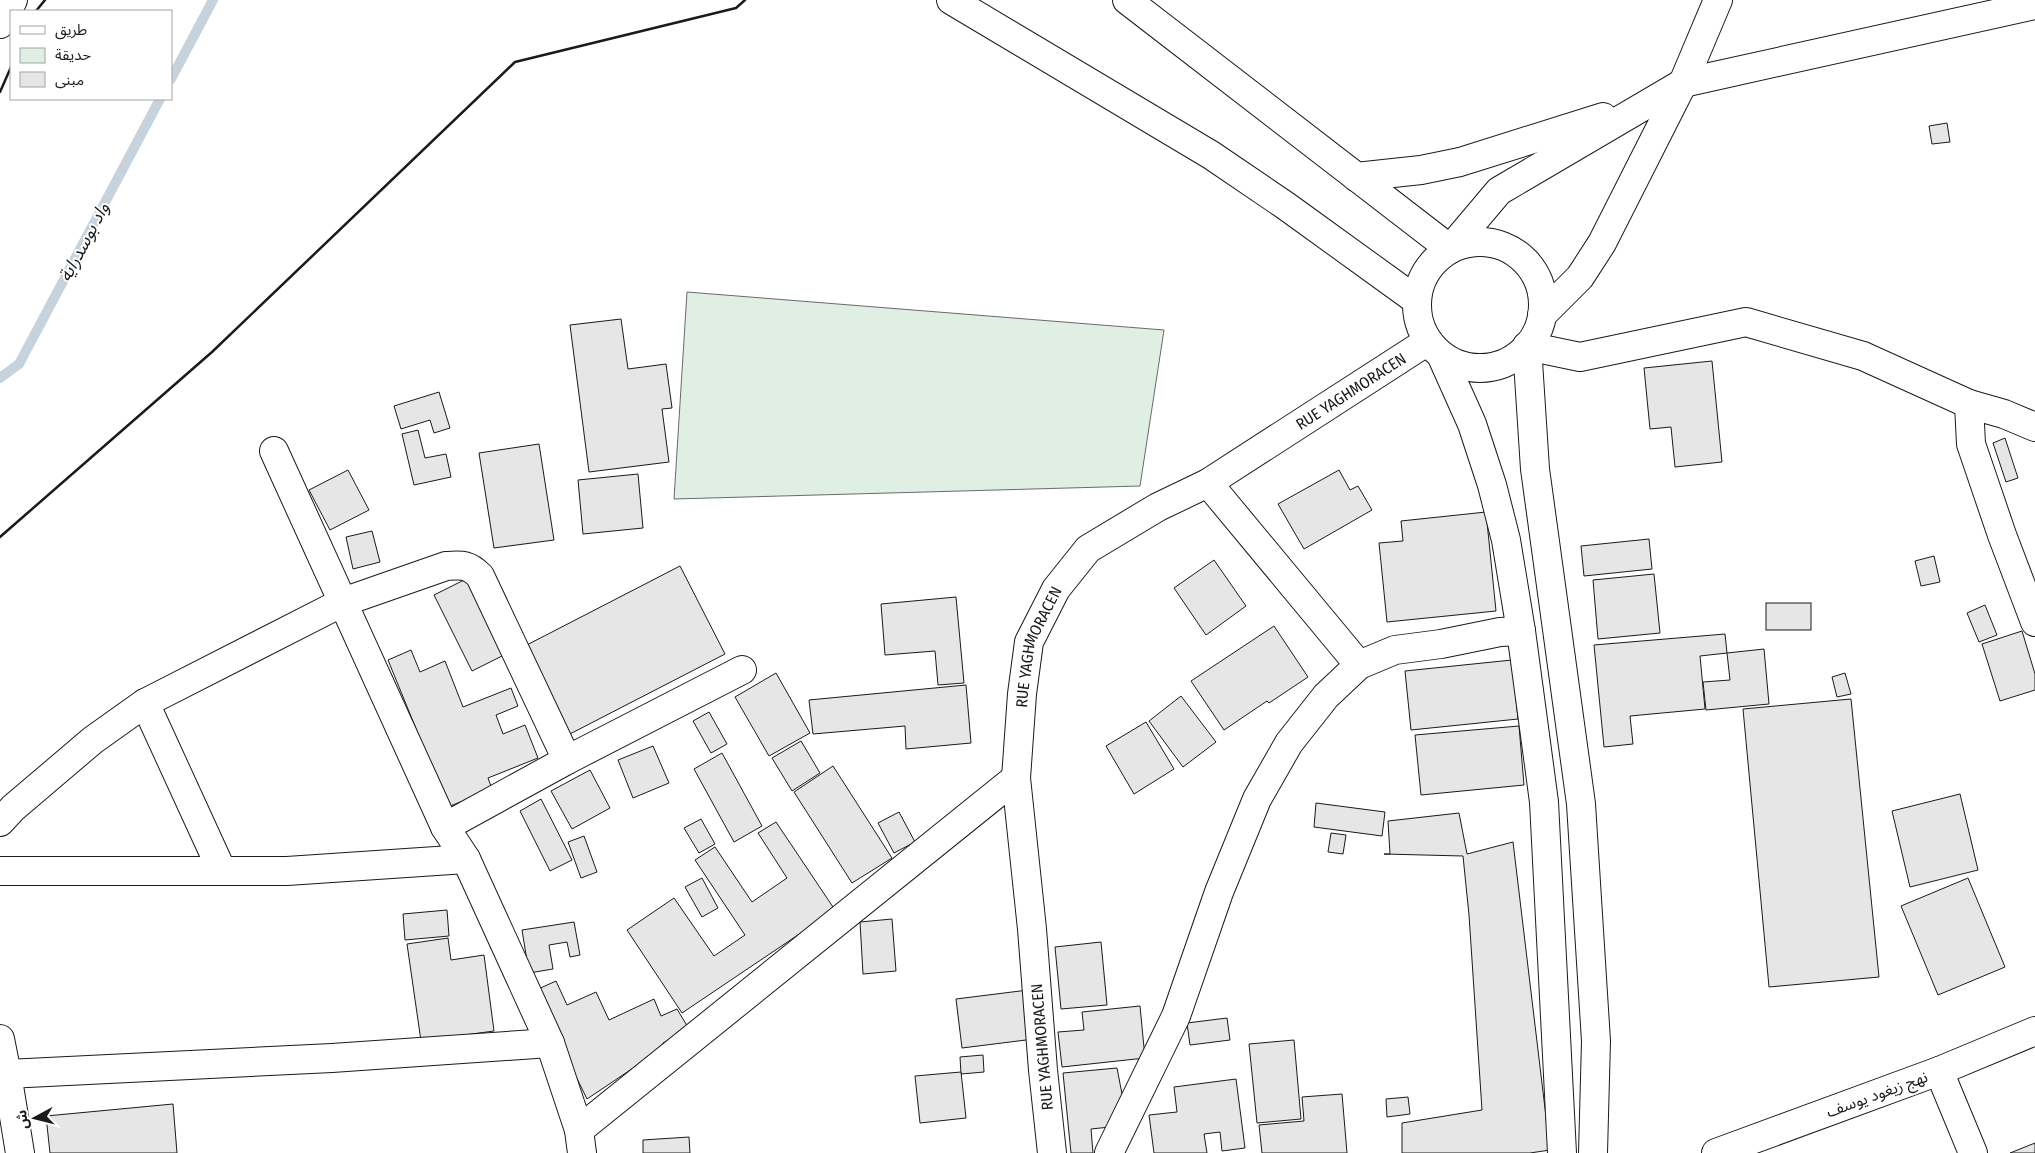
<svg xmlns="http://www.w3.org/2000/svg" width="2035" height="1153" viewBox="0 0 2035 1153" font-family="'Fira Sans Condensed','Noto Sans Arabic',sans-serif">
<style>
.green{fill:#e0efe3;stroke:#6a6a6a}
.lines{fill:none;stroke-linecap:round;stroke-linejoin:round}
.stream{stroke:#c6d2dc;stroke-width:10}
.building{fill:#e6e6e6;stroke:#1a1a1a}
.street-casing{stroke:#1a1a1a;stroke-width:30}
.primary-casing{stroke:#1a1a1a;stroke-width:30}
.street{stroke:#fff;stroke-width:28}
.primary{stroke:#fff;stroke-width:28}
.wall{stroke:#1a1a1a;stroke-width:2.5}
.labels{text-anchor:middle;dominant-baseline:central;stroke-width:4;stroke-linejoin:round;paint-order:stroke}
.street-label{font-size:16px;fill:#1a1a1a;stroke:#fff}
.water-label{font-size:18px;font-style:italic;fill:#1a1a1a;stroke:#fff}
</style>
<rect width="100%" height="100%" fill="#fff"/>
<!-- green -->
<polygon class="green" points="687,292 1164,330 1140,486 674,499"/>
<g class="lines">
<!-- stream -->
<g class="stream">
<polyline points="171,79 213,0"/>
<polyline points="0,378 19,364 160,99"/>
</g>
</g>
<!-- building -->
<g class="building">
<polygon points="1947,123 1950,142 1932,144 1929,126"/>
<polygon points="621,319 628,369 666,364 672,408 662,409 669,462 589,472 570,325"/>
<polygon points="1712,361 1722,462 1675,467 1671,427 1650,429 1644,368"/>
<polygon points="439,392 450,428 434,433 430,420 401,429 394,406"/>
<polygon points="418,430 425,458 446,454 451,477 414,485 402,434"/>
<polygon points="2005,438 2018,478 2006,482 1993,443"/>
<polygon points="539,444 554,540 494,548 479,453"/>
<polygon points="348,470 369,510 330,530 309,490"/>
<polygon points="1339,470 1350,490 1358,486 1372,510 1304,549 1278,504"/>
<polygon points="638,474 643,528 583,534 578,480"/>
<polygon points="1486,512 1496,611 1387,622 1379,543 1403,541 1401,521"/>
<polygon points="372,531 380,562 353,569 346,537"/>
<polygon points="1649,539 1652,569 1584,576 1581,546"/>
<polygon points="1934,556 1940,582 1921,586 1915,561"/>
<polygon points="1214,560 1246,606 1206,635 1174,588"/>
<polygon points="680,566 725,654 566,736 521,648"/>
<polygon points="1654,574 1660,633 1598,639 1593,580"/>
<polygon points="472,576 510,652 472,671 434,595"/>
<polygon points="956,597 964,683 938,685 935,651 885,655 881,604"/>
<rect x="1766" y="603" width="45" height="27"/>
<polygon points="1985,605 1997,635 1979,642 1967,613"/>
<polygon points="1274,626 1308,677 1269,703 1267,701 1224,730 1191,681"/>
<polygon points="2022,631 2035,674 2035,690 2000,701 1982,644"/>
<polygon points="1725,634 1727,653 1700,656 1705,709 1630,716 1633,744 1604,747 1594,645"/>
<polygon points="1764,649 1769,704 1706,710 1703,682 1730,680 1727,653"/>
<polygon points="411,650 420,672 445,661 463,707 511,688 518,706 496,715 503,734 525,725 538,758 488,778 492,789 448,807 388,660"/>
<polygon points="1512,660 1518,719 1411,730 1405,671"/>
<polygon points="776,673 810,733 769,756 735,697"/>
<polygon points="1845,673 1851,694 1837,697 1832,677"/>
<polygon points="966,685 971,743 906,749 905,726 813,734 809,700"/>
<polygon points="1181,696 1216,742 1183,767 1149,721"/>
<polygon points="1851,699 1879,977 1769,987 1743,709"/>
<polygon points="709,712 727,744 711,753 693,721"/>
<polygon points="1146,722 1174,769 1134,794 1106,746"/>
<polygon points="1519,726 1524,785 1421,795 1415,735"/>
<polygon points="801,741 820,773 792,791 772,758"/>
<polygon points="653,746 669,783 633,798 618,760"/>
<polygon points="722,753 762,826 734,842 694,769"/>
<polygon points="833,766 892,858 852,883 794,792"/>
<polygon points="590,770 610,808 572,829 551,791"/>
<polygon points="1960,794 1978,870 1910,887 1892,811"/>
<polygon points="541,799 572,860 550,871 520,811"/>
<polygon points="1316,803 1385,812 1382,836 1314,827"/>
<polygon points="899,812 915,842 894,853 878,823"/>
<polygon points="1459,813 1467,854 1513,842 1550,1150 1530,1153 1402,1153 1402,1123 1482,1110 1469,915 1463,856 1384,854 1390,854 1388,821"/>
<polygon points="701,819 715,844 699,853 684,828"/>
<polygon points="776,822 835,910 682,1013 627,930 674,898 714,956 745,935 695,860 715,847 752,902 787,878 758,833"/>
<polygon points="1331,833 1346,835 1343,854 1328,852"/>
<polygon points="584,836 597,872 581,878 568,842"/>
<polygon points="702,878 718,908 702,917 685,887"/>
<polygon points="1968,878 2005,967 1938,995 1901,906"/>
<polygon points="447,910 449,936 405,940 403,914"/>
<polygon points="892,919 896,971 863,974 860,922"/>
<polygon points="574,922 580,955 570,957 567,942 549,945 553,969 529,973 522,930"/>
<polygon points="448,938 451,960 484,955 494,1031 421,1041 407,944"/>
<polygon points="1101,942 1107,1005 1061,1009 1055,947"/>
<polygon points="556,981 567,1005 596,992 609,1020 654,999 661,1016 677,1009 689,1029 663,1043 663,1048 587,1099 534,991"/>
<polygon points="1028,990 1034,1039 962,1048 956,999"/>
<polygon points="1140,1006 1145,1058 1062,1067 1058,1032 1084,1030 1082,1012"/>
<polygon points="1227,1018 1230,1040 1190,1045 1187,1023"/>
<polygon points="1294,1040 1301,1119 1257,1123 1249,1044"/>
<polygon points="983,1055 984,1072 961,1074 960,1057"/>
<polygon points="1117,1068 1122,1094 1110,1127 1091,1129 1093,1153 1071,1153 1063,1073"/>
<polygon points="961,1072 966,1118 920,1123 915,1076"/>
<polygon points="1236,1079 1245,1148 1222,1151 1220,1132 1204,1134 1207,1153 1154,1153 1149,1115 1177,1112 1174,1087"/>
<polygon points="1342,1094 1347,1153 1262,1153 1259,1125 1304,1121 1302,1097"/>
<polygon points="1408,1097 1410,1114 1387,1117 1386,1099"/>
<polygon points="173,1104 177,1153 50,1153 46,1116"/>
<polygon points="689,1137 690,1153 643,1153 643,1140"/>
<polygon points="2035,1143 2035,1153 2010,1153"/>
</g>
<g class="lines">
<defs>
<g id="street">
<polyline points="0,24 13,0"/>
<polyline points="1356,177 1421,170 1460,162 1603,117"/>
<polyline points="1450,249 1499,191 1683,83 2035,5"/>
<polyline points="1542,315 1580,277 1602,243 1683,83 1718,0"/>
<polyline points="1527,346 1580,357 1746,322 1863,356 1969,404"/>
<polyline points="2035,427 2004,414 1969,404 1971,444 2002,535 2035,622"/>
<polyline points="274,451 445,827 466,859 550,1043 579,1130"/>
<polyline points="1208,483 1359,665"/>
<polyline points="145,703 222,871"/>
<path d="M 0,822 L 13,808 L 93,740 L 145,703 L 343,602 L 446,566 C 462,565 468,564 480,576 L 567,760"/>
<polyline points="445,827 567,760 742,670"/>
<polyline points="0,871 287,871 466,859"/>
<polyline points="0,1039 7,1074"/>
<polyline points="1939,1071 1973,1153"/>
<polyline points="20,1153 7,1074 332,1058 550,1043"/>
<polyline points="582,1153 579,1130 1016,778"/>
<path id="s1" d="M 1052,1153 L 1043,1070 L 1032,929 L 1016,778 L 1022,694 L 1029,642 L 1056,589 L 1088,549 L 1158,507 L 1208,483 L 1428,341"/>
<polyline points="1109,1153 1176,1016 1219,892 1257,799 1289,743 1326,696 1359,665 1395,650 1441,644 1500,632 1521,631"/>
</g>
<g id="primary">
<polyline points="951,0 1211,155 1286,206 1416,300"/>
<polyline points="1127,0 1450,249"/>
<circle cx="1480" cy="305" r="63"/>
<polyline points="1527,346 1535,469 1581,804 1596,1041 1593,1153"/>
<polyline points="1442,357 1472,424 1492,485 1506,540 1521,631 1544,802 1562,1153"/>
<polyline points="1716,1153 1939,1071 2035,1031"/>
</g>
</defs>
<!-- street casing -->
<use href="#street" class="street-casing"/>
<!-- primary casing -->
<use href="#primary" class="primary-casing"/>
<!-- street -->
<use href="#street" class="street"/>
<!-- primary -->
<use href="#primary" class="primary"/>
<!-- wall -->
<g class="wall">
<polyline points="36,11 45,0"/>
<polyline points="0,92 11,67"/>
<polyline points="0,537 212,352 515,62 736,8 745,0"/>
</g>
</g>
<g class="labels">
<!-- street labels -->
<g class="street-label">
<text stroke="none"><textPath href="#s1" startOffset="931">RUE YAGHMORACEN</textPath></text>
<text stroke="none"><textPath href="#s1" startOffset="511">RUE YAGHMORACEN</textPath></text>
<text transform="translate(1042 1047) rotate(-95)">RUE YAGHMORACEN</text>
<text transform="translate(1877 1094) rotate(-20)">نهج زيغود يوسف</text>
</g>
<!-- water labels -->
<g class="water-label">
<text transform="translate(84 242) rotate(-62)">واد بوسدراية</text>
</g>
</g>
<!-- legend -->
<rect x="10" y="10" width="162" height="90" fill="#ffffff" stroke="#a3a3a3"/>
<rect x="20" y="26" width="25" height="8" fill="#ffffff" stroke="#a3a3a3"/>
<text x="55" y="35" font-size="15" fill="#1a1a1a">طريق</text>
<rect x="20" y="48" width="25" height="15" fill="#e0efe3" stroke="#a3a3a3"/>
<text x="55" y="60" font-size="15" fill="#1a1a1a">حديقة</text>
<rect x="20" y="72" width="25" height="15" fill="#e6e6e6" stroke="#a3a3a3"/>
<text x="55" y="85" font-size="15" fill="#1a1a1a">مبنى</text>
<!-- north arrow -->
<g transform="translate(35 1118) rotate(263)" stroke="#ffffff" stroke-width="4" paint-order="stroke">
<path d="M0-4L9 19L0 12L-9 19Z" fill="#1a1a1a"/>
<text y="-8" font-size="14" font-weight="bold" text-anchor="middle" fill="#1a1a1a">ش</text>
</g>
</svg>
